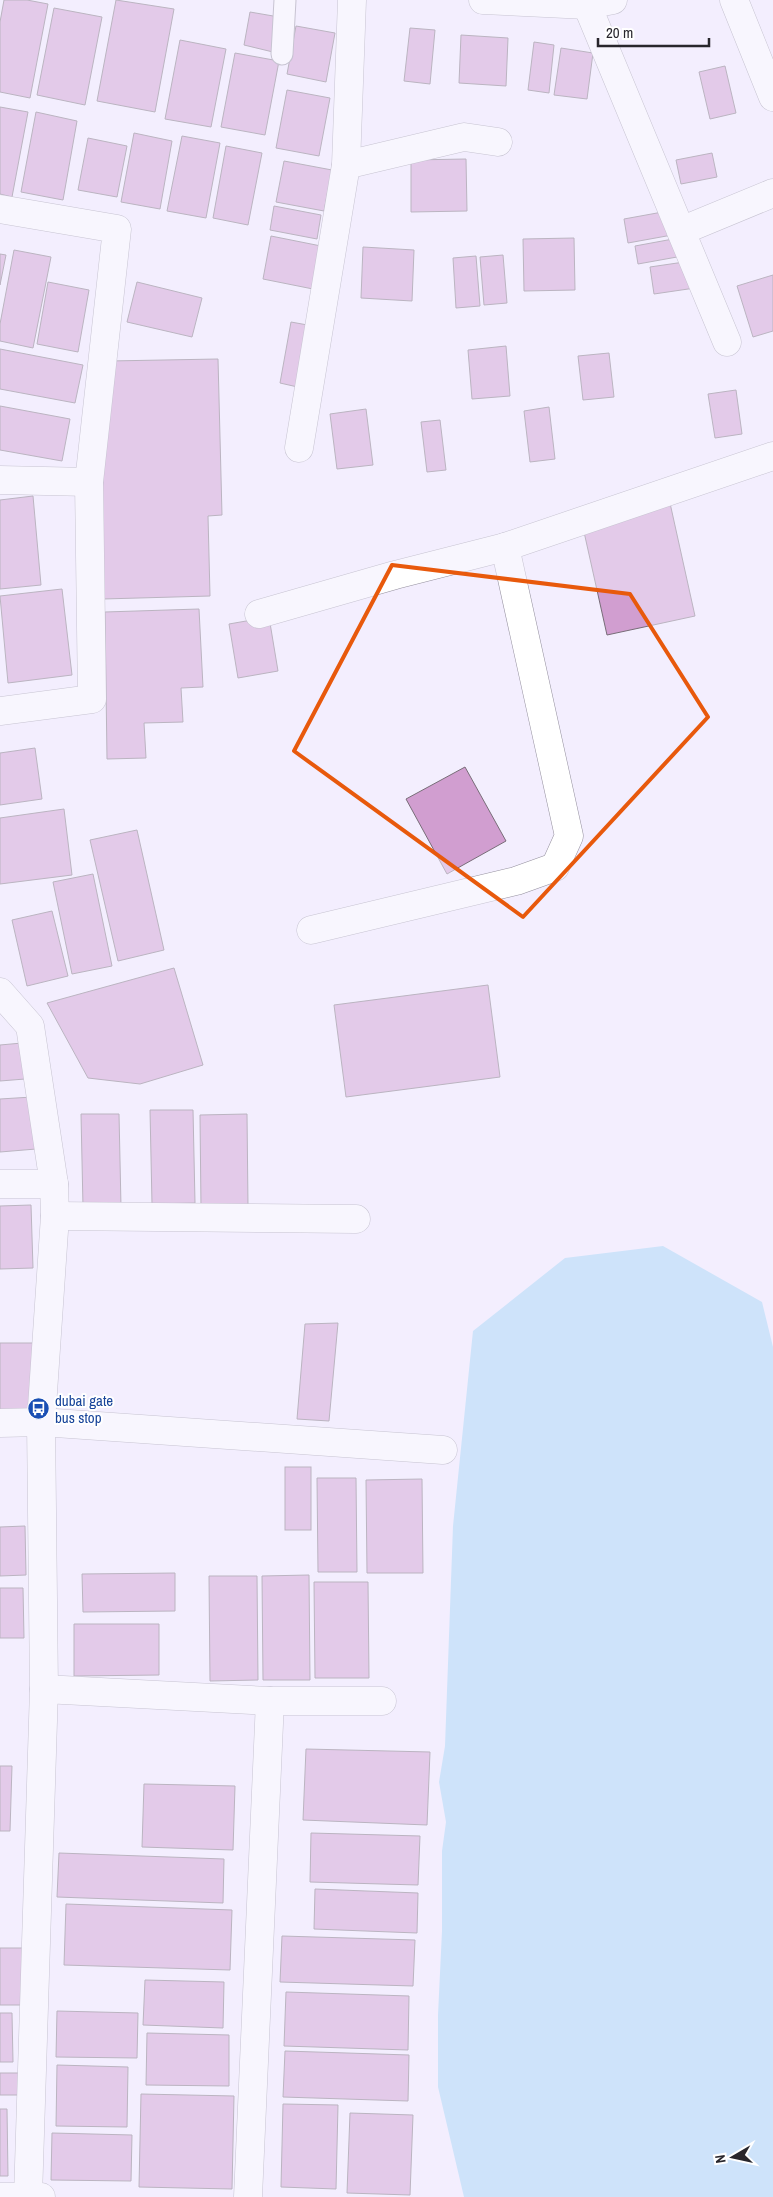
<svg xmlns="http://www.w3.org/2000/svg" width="773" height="2197" viewBox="0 0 773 2197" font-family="'Archivo Narrow',sans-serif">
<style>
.water{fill:#a2d5f7}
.building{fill:#d19ed0;stroke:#786d78}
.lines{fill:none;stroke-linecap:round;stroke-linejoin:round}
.service-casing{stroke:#94909e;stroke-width:23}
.minor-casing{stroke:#94909e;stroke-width:29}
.tertiary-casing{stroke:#94909e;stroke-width:29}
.secondary-casing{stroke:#94909e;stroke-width:29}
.service{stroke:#fff;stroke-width:21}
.minor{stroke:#fff;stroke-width:28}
.tertiary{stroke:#fff;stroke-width:28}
.secondary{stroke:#fff;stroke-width:28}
.marked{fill:none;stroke:#e8590c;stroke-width:4;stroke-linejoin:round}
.labels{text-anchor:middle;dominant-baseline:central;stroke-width:4;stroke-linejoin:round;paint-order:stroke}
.transit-label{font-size:15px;fill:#164399;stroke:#fff;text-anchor:start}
</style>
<rect width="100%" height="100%" fill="#f3eefe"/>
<!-- water -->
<polygon class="water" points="663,1246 762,1302 773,1347 773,2197 464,2197 438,2087 438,2015 442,1931 442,1851 446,1822 439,1782 445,1746 453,1526 473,1331 565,1258"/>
<!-- building -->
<g class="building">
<polygon points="4,0 27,0 48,4 30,98 0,92 0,22"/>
<polygon points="116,0 174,9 155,112 97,101"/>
<polygon points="54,8 102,17 85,105 37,95"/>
<polygon points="250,12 279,17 273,52 244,45"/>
<polygon points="296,26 335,33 326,82 287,74"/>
<polygon points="410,28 435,30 430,84 404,81"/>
<polygon points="461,35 508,38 506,86 459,83"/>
<polygon points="180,40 226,49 211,127 165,119"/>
<polygon points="534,42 554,45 549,93 528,90"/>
<polygon points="561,48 593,53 587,99 554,95"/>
<polygon points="235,53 279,61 265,135 221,127"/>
<polygon points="725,66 736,113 710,119 699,72"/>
<polygon points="287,90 330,98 319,156 276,148"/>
<polygon points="0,107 28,112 12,197 0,194"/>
<polygon points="36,112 77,121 63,200 21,192"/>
<polygon points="134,133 172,141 160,209 121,202"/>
<polygon points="182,136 220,143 206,218 167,211"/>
<polygon points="88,138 127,146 117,197 78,190"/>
<polygon points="226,146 262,153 248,225 213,218"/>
<polygon points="712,153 717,177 681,184 676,160"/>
<polygon points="466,159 467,211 411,212 411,160"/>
<polygon points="284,161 332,170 324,211 276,202"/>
<polygon points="274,206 321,215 317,239 270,230"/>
<polygon points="668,211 672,235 628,243 624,219"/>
<polygon points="271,236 321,246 313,289 263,279"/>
<polygon points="574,238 575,290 524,291 523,239"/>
<polygon points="673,239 677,257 638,264 635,246"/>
<polygon points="363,247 414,250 412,301 361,298"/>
<polygon points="14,250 51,257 33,348 0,341 0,324"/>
<polygon points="0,254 6,255 0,285"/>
<polygon points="503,255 507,303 484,305 480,257"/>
<polygon points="476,256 480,306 456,308 453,258"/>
<polygon points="691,261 695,288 654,294 650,267"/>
<polygon points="773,275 773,331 753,337 737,286"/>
<polygon points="48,282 89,290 78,352 37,344"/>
<polygon points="137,282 202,298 192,337 127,322"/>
<polygon points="291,322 313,326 302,388 280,383"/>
<polygon points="506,346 510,396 472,399 468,350"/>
<polygon points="0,349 83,365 75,403 0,389"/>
<polygon points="609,353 614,397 583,400 578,356"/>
<polygon points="218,359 222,515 208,516 210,596 103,599 98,416 110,415 109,361"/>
<polygon points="736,390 742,434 715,438 708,394"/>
<polygon points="0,406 70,419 62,461 0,450"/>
<polygon points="549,407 555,459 530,462 524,411"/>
<polygon points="366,409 373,465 337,469 330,414"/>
<polygon points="440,420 446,470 427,472 421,422"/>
<polygon points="33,496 41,585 0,589 0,500"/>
<polygon points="670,503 695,616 607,635 582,523"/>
<polygon points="62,589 72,675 8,683 0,596"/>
<polygon points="199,609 203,687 181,688 183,722 144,723 146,758 107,759 105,612"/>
<polygon points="269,617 278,671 238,678 229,624"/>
<polygon points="35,748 42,799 0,805 0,753"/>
<polygon points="465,767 506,841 447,874 406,799"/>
<polygon points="64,809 72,875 0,884 0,818"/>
<polygon points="137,830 164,950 118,961 90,840"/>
<polygon points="93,874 112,966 72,974 53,882"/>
<polygon points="52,911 68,976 27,986 12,920"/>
<polygon points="174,968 203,1065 140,1084 88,1078 47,1003"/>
<polygon points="488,985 500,1077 346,1097 334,1005"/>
<polygon points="22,1043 25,1079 0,1081 0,1045"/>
<polygon points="32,1097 36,1149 0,1152 0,1099"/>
<polygon points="150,1110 193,1110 195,1203 152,1204"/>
<polygon points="81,1114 119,1114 121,1207 83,1207"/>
<polygon points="247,1114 248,1207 201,1208 200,1115"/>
<polygon points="31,1205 33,1268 0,1269 0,1206"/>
<polygon points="338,1323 329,1421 297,1419 305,1324"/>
<polygon points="0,1343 36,1343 36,1411 0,1412"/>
<rect x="285" y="1467" width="26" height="63"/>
<polygon points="317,1478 356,1478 357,1572 318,1572"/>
<polygon points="422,1479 423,1573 367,1573 366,1480"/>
<polygon points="25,1526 26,1575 0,1576 0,1527"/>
<polygon points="175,1573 175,1611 83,1612 82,1574"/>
<polygon points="309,1575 310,1680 263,1680 262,1576"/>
<polygon points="209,1576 257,1576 258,1680 210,1681"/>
<polygon points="314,1582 368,1582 369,1678 315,1678"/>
<polygon points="0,1588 23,1588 24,1638 0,1638"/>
<polygon points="74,1624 159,1624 159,1675 74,1676"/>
<polygon points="306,1749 430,1752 427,1825 303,1820"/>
<polygon points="0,1766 12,1766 10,1831 0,1831"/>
<polygon points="144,1784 235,1786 233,1850 142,1847"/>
<polygon points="311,1833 420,1836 418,1885 310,1882"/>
<polygon points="59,1853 224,1859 223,1903 57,1897"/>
<polygon points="315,1889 418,1893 417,1933 314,1929"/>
<polygon points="66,1904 232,1910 230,1970 64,1965"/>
<polygon points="282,1936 415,1940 413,1986 280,1982"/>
<rect x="0" y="1948" width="23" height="57"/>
<polygon points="145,1980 224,1982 223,2028 143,2025"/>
<polygon points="286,1992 409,1996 408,2050 284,2046"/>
<polygon points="57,2011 138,2013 137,2058 56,2057"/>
<polygon points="0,2013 12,2013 13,2062 0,2062"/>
<polygon points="147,2033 229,2035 229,2086 146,2085"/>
<polygon points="285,2051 409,2055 408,2101 283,2097"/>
<polygon points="57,2065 128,2067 127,2127 56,2126"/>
<rect x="0" y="2073" width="23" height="22"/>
<polygon points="141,2094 234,2096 232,2189 139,2187"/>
<polygon points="283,2104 338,2105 336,2189 281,2187"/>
<polygon points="0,2109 7,2109 8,2176 0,2176"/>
<polygon points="350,2113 413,2115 410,2195 347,2193"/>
<polygon points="52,2133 132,2135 131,2181 51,2180"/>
</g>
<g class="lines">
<defs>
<polyline id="service" points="282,54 285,0"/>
<g id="minor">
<polyline points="587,5 727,342"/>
<polyline points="346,165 464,137 498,142"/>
<polyline points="0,209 117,229 89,482 92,699 0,711"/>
<polyline points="681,231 773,193"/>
<polyline points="299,448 346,165 352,0"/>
<polyline points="0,480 89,482"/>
<polyline points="259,614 395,575 505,547 773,456"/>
<polyline points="311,930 516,881 555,867 569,836 505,547"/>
<polyline points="0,992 30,1026 54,1184 55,1216 41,1422 44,1689 28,2197"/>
<polyline points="0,1184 54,1184"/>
<polyline points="55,1216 356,1219"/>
<polyline points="0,1423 41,1422 443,1450"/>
<polyline points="44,1689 270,1701 382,1701"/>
<polyline points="0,2197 41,2197"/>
<polyline points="248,2197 270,1701"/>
</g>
<polyline id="tertiary" points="483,0 587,5 613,0"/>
<polyline id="secondary" points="734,0 773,97"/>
</defs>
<!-- service casing -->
<use href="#service" class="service-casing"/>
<!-- minor casing -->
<use href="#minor" class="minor-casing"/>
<!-- tertiary casing -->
<use href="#tertiary" class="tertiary-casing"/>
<!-- secondary casing -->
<use href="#secondary" class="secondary-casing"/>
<!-- service -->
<use href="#service" class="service"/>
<!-- minor -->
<use href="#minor" class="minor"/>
<!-- tertiary -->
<use href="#tertiary" class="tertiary"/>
<!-- secondary -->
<use href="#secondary" class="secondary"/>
</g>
<!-- marked area -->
<path d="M0 0H773V2197H0ZM 392,565 L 630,594 L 708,717 L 523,917 L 294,751 Z" fill="#f3eefe" fill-opacity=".55" fill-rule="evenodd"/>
<path class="marked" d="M 392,565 L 630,594 L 708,717 L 523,917 L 294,751 Z"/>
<!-- icons -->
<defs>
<symbol id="bus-disc" viewBox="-11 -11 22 22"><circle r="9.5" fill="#1a4fb4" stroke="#fff"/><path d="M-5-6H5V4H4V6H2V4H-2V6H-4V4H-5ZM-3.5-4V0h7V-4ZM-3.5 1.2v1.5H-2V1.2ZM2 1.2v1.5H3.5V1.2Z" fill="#fff"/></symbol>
</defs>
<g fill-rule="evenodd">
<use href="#bus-disc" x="26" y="1396" width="25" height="25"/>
</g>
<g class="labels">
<!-- transit labels -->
<g class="transit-label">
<text x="55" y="1400">dubai gate<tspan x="55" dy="17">bus stop</tspan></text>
</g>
</g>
<!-- north arrow -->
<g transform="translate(733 2157) rotate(261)" stroke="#ffffff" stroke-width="4" paint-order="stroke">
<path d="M0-4L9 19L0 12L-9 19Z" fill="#28262c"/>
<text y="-8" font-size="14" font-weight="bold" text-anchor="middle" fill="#28262c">N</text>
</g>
<!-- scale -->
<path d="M598 38v8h111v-8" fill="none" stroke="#28262c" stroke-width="2.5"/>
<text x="606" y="38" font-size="15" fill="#28262c" stroke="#ffffff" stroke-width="4" paint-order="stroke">20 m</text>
</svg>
